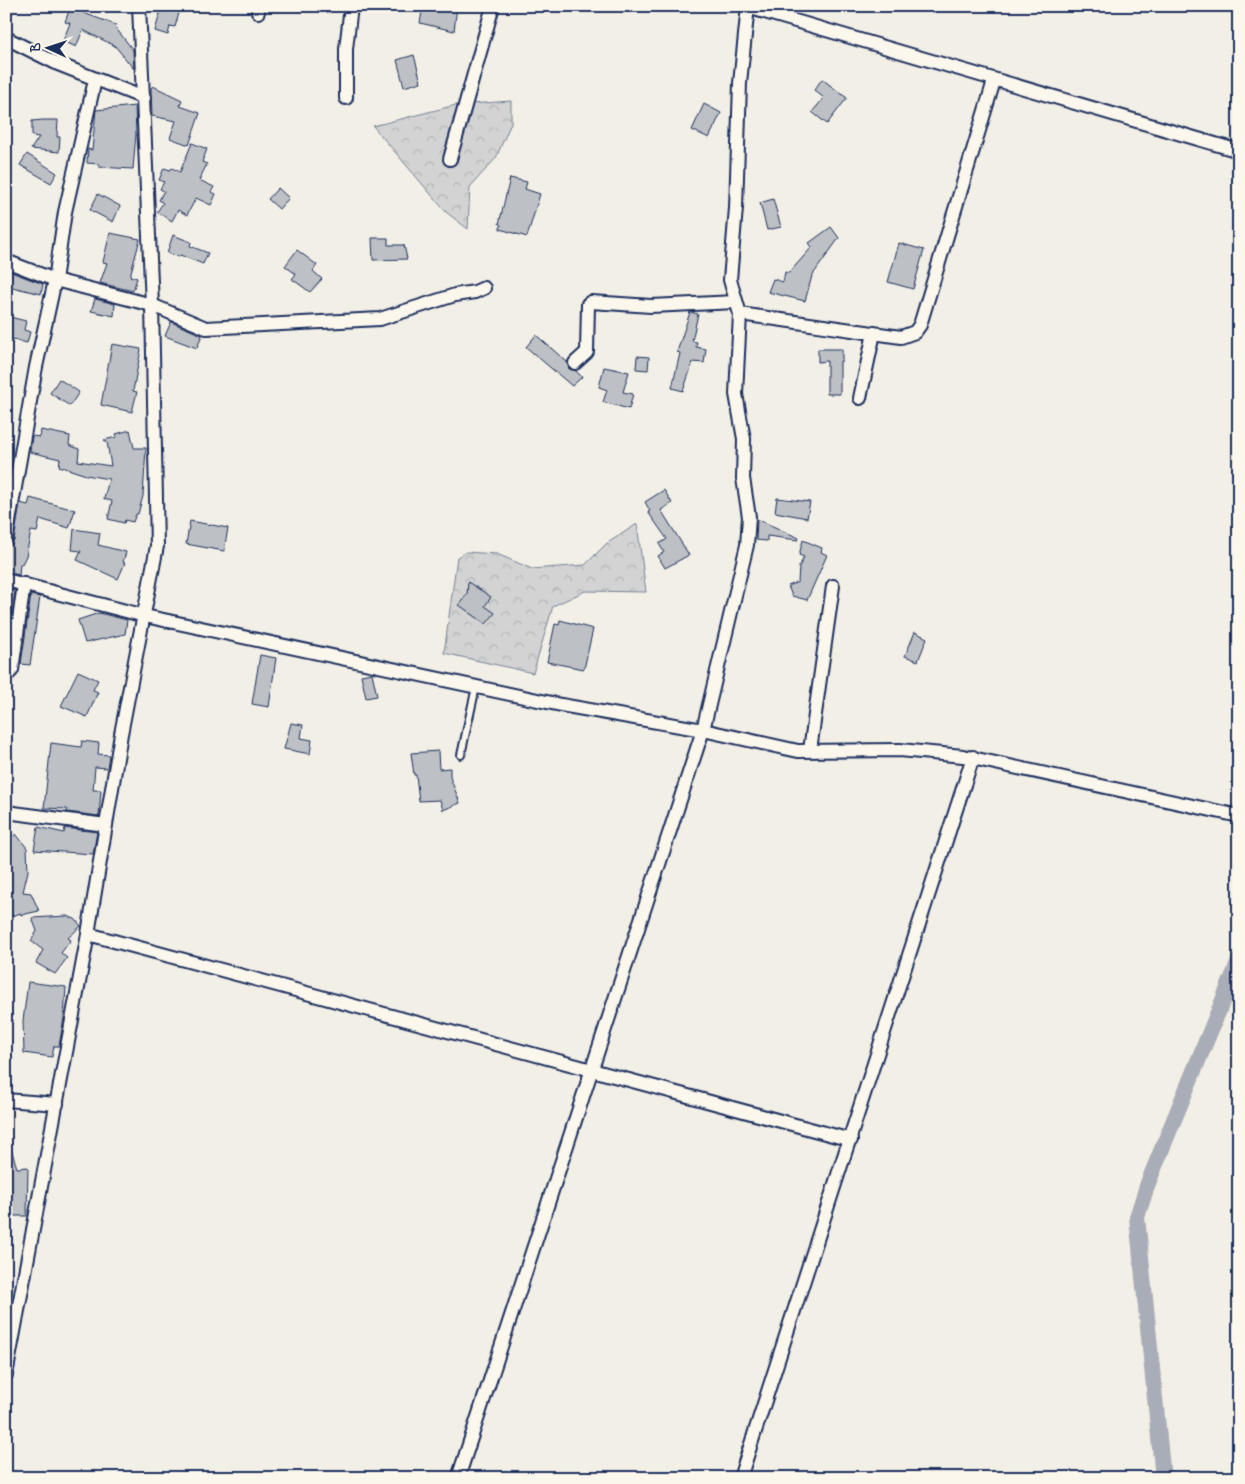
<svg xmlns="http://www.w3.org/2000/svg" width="1245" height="1484" viewBox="0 0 1245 1484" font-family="'Indie Flower',sans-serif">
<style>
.forest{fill:url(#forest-crowns);stroke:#768198}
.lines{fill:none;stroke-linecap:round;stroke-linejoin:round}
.canal{stroke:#a9adb7;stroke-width:16}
.building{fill:#bdc0c4;stroke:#1b2f5e}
.lane-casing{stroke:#1b2f5e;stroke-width:10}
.street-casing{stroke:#1b2f5e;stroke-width:16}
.lane{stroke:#fbf7ec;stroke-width:6}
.street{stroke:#fbf7ec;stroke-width:12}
</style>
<defs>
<pattern id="forest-crowns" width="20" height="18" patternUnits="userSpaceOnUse" patternTransform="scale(1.25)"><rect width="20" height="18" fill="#d2d3d2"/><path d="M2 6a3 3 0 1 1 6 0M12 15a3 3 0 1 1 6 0" fill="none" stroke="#b4b5b7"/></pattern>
</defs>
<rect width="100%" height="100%" fill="#f2efe6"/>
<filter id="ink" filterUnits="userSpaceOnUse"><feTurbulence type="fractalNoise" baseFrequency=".02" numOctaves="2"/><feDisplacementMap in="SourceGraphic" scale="10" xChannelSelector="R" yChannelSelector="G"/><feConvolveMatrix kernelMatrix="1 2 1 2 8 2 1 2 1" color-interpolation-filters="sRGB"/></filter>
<g filter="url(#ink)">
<!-- forest -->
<g class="forest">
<polygon points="511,101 511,123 496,158 470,187 468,229 446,212 373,126 456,105"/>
<polygon points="637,524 646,592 585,591 553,606 533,673 444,653 457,557 466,552 497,554 532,569 585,565 606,544"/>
</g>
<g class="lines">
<!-- canal -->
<polyline class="canal" points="1163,1478 1137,1217 1148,1183 1239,961"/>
</g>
<!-- building -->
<g class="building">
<polygon points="162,6 181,6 175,27 170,26 168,35 155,31"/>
<polygon points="423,6 457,6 454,31 420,23"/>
<polygon points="70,8 116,25 115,27 133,50 134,69 115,46 83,30 76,47 63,41 70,23 65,22"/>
<polygon points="414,55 421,82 404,87 397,60"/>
<polygon points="822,79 847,98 827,124 812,112 824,98 814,90"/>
<polygon points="153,86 182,100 180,106 200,113 189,145 170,138 176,121 152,116 151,88"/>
<polygon points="704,104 721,113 709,138 692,130"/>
<polygon points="135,106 136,134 133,169 99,167 99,164 87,163 88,149 92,150 96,110"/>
<polygon points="43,120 58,120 57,137 60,137 59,152 31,149 39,137 32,136 32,121"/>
<polygon points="192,143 207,149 202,162 207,164 199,180 214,187 211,192 216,194 211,205 196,198 187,215 178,210 172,221 157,212 163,203 159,200 164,191 160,189 164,182 159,180 164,168 170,170 172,168 180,172"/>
<polygon points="27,154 57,173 51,183 20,165"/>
<polygon points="510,178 527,182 525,189 540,194 527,237 500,229 501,225 499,224"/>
<polygon points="278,188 289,198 279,209 268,199"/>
<polygon points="98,194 120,206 113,222 90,210"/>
<polygon points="773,199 781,227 767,230 760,203"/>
<polygon points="831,227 839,238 812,276 805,301 768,292 773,279 783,282 785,272 789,273 812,247 809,243"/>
<polygon points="110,233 140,239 130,276 137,278 133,291 100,283 107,263 103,262"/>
<polygon points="173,235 191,242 190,246 208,253 203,264 180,255 179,257 167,253"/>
<polygon points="372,238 388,238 388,245 404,245 407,259 373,260"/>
<polygon points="899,243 924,250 913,289 888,282"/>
<polygon points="297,250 317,265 313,271 322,279 310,292 292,279 296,274 285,266"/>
<polygon points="11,272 43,284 41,294 8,286"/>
<polygon points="95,299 115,304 114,316 91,311"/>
<polygon points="690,312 698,314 692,341 697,342 696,347 706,349 704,363 693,362 683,391 672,388 680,353 677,352"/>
<polygon points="6,316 26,321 24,330 30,332 27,343 6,337"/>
<polygon points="171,322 202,335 197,348 165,336"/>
<polygon points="536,335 567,362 569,369 576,371 582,377 572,386 526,347"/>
<polygon points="112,344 141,349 133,391 137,392 132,412 101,405"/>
<polygon points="818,349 842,349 842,361 840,361 840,394 827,394 827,361 818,362"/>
<polygon points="637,356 649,357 648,370 636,369"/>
<polygon points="604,367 629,372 623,392 633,394 629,409 603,402 607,390 599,387"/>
<polygon points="59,379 79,392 70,406 50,393"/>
<polygon points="41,430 70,436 69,445 79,449 78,461 111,466 107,442 104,440 117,437 116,434 130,430 134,448 146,448 143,496 138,514 136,514 133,522 125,520 124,523 108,519 112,501 104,499 109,479 86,475 59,466 60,459 30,452 32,436 40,437"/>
<polygon points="664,490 672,503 661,510 689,555 665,568 658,556 664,552 659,544 667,539 648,512 650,511 645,502"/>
<polygon points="30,498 75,510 69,528 40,519 37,532 31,531 26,556 22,564 20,564 19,575 6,572 6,547 14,541 20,503 28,505"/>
<polygon points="777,498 810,502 807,518 775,512"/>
<polygon points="757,519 799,538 798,540 767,536 767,541 756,540"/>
<polygon points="190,521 228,528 224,551 186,544"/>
<polygon points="74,529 100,533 98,545 126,552 123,562 125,563 118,579 77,560 81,551 72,550"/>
<polygon points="803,540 822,548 821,552 827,555 807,600 792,596 788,586 798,582 799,567 804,557 799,555"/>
<polygon points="468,582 491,597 485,606 495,613 486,624 459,605 467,594"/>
<polygon points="6,588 15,591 9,635 6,635"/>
<polygon points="31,595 40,597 30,665 21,664"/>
<polygon points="99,613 127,620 125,634 85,643 78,620"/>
<polygon points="560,620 593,629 584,669 547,662 555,624 559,625"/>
<polygon points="915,632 927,638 918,661 905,656"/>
<polygon points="260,655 276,658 269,707 252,704"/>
<polygon points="78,671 98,680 93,690 98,692 87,717 61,706"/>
<polygon points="372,673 377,696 366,698 361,675"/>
<polygon points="291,723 303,725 301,738 312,740 310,754 284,749"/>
<polygon points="82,741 99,743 98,754 109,755 107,768 95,767 93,790 101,790 99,816 67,812 67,809 44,808 51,743 81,747"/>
<polygon points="438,751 439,769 450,768 450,777 460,803 443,810 440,800 419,801 416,775 414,775 411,753"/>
<polygon points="38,827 64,833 65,828 97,832 93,854 34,850"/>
<polygon points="16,834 27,848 28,871 23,892 31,893 39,911 21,915 21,913 6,918 6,842"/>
<polygon points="67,916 75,919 81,926 68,938 71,940 61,953 67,958 55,974 36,963 43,950 31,941 37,931 32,918"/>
<polygon points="28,982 66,987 64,1018 59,1046 54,1046 52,1057 24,1053 23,1021"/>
<polygon points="9,1142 17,1168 28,1167 27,1216 6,1216 6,1143"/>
</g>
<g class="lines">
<defs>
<polyline id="lane" points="461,755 476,687"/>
<g id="street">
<polyline points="744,6 1239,151"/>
<polyline points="258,12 259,6"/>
<polyline points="6,38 58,64 144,98"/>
<polyline points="346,98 346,49 351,6"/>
<polyline points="450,159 493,6"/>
<polyline points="6,261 55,280 152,305 206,328 380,319 455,295 475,292 484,288"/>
<polyline points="740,314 901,337 915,332 920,325 994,81"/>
<polyline points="575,363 587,352 588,304 591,302 651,306 736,302"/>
<polyline points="860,398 874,333"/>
<polyline points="6,539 36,367 55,280 65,212 95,80"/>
<polyline points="6,580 145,616 561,705 703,730 798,751 900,750 963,756 1239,816"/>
<polyline points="6,676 12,670 24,584"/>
<polyline points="810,750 833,586"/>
<polyline points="6,812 106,825"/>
<polyline points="88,934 851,1140"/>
<polyline points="6,1100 57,1104"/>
<polyline points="6,1375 88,934 121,734 157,546 152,305 139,6"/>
<polyline points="458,1478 703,730 747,545 749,517 743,478 744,439 736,394 740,314 730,280 736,208 740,83 748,6"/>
<polyline points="740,1478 973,757"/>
</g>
</defs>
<!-- lane casing -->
<use href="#lane" class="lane-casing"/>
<!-- street casing -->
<use href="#street" class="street-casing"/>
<!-- lane -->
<use href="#lane" class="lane"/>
<!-- street -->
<use href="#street" class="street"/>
</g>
</g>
<!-- margin -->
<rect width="1245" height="1484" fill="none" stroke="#fbf7ec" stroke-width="25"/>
<rect x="12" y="12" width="1220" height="1459" fill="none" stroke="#1b2f5e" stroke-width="2" filter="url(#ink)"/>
<!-- north arrow -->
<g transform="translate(48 48) rotate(273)" stroke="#fbf7ec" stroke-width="4" paint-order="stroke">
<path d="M0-4L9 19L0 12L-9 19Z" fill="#1b2f5e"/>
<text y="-8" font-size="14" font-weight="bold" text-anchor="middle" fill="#1b2f5e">B</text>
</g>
</svg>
